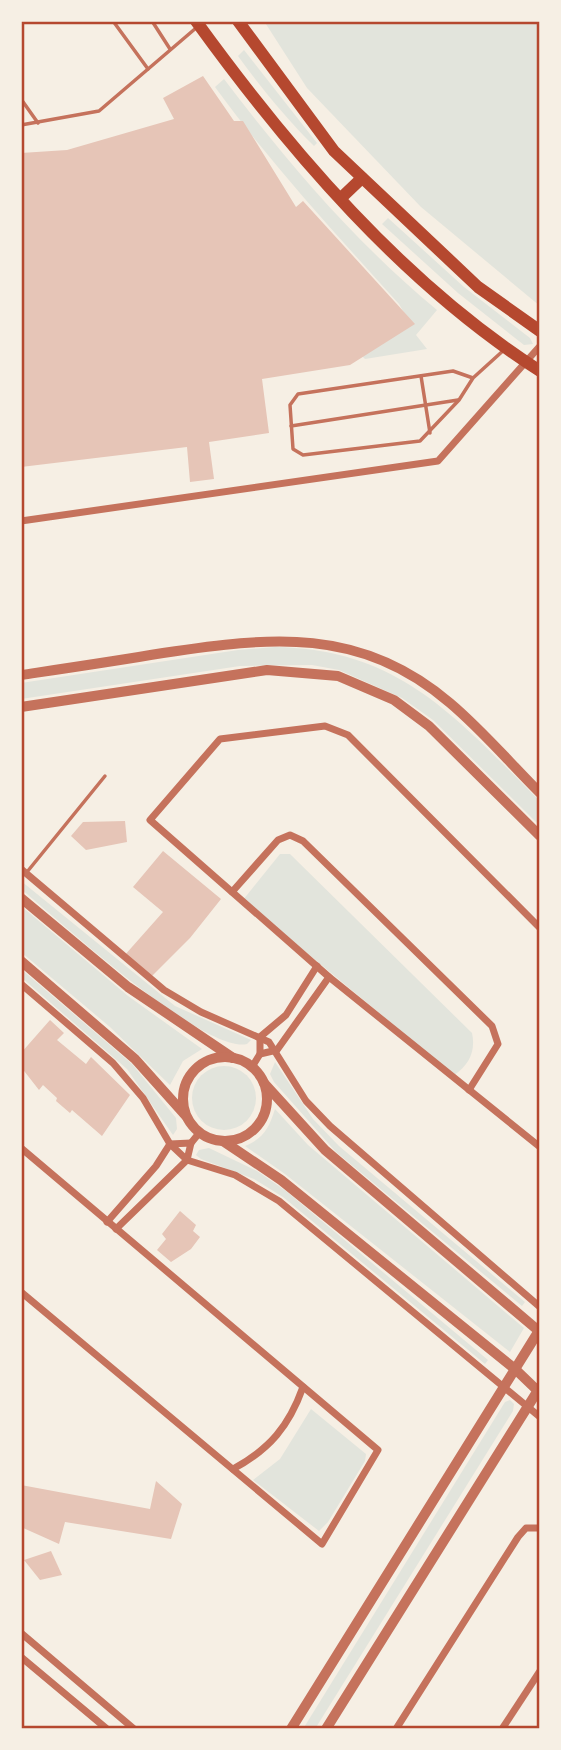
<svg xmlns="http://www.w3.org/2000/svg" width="561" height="1750" viewBox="0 0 561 1750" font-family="Georgia,serif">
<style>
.green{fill:#e2e4dc}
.building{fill:#e6c5b7}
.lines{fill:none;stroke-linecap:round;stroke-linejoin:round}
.service{stroke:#c5725c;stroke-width:3.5}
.minor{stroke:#c5725c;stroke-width:7}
.tertiary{stroke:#c5725c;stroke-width:10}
.primary{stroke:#b5482f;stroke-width:12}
.neatline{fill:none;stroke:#b5482f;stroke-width:2.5}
</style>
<rect width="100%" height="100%" fill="#f6efe4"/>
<!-- green -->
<g class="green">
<polygon points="264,21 540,21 540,306 421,207 307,88"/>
<path d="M 244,50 L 317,143 L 314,146 C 286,118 262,89 238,56 Z"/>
<path d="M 224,79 C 288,163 355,242 437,310 L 416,335 L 427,349 L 365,359 L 361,355 L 409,321 L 399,304 C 335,233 271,164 215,87 Z"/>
<polygon points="388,218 464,287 530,338 533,344 524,345 458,293 382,224"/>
<path d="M 275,647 C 401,649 457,719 540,801 L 540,826 L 433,720 L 402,698 L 339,670 L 312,665 L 240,666 L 21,699 L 21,683 L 238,650 Z"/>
<path d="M 280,854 L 290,854 L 472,1033 C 476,1051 469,1065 454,1075 L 243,900 Z"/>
<path d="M 21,881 L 175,1006 L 251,1040 L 247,1044 C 204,1054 59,920 21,889 Z"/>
<polygon points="21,906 128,996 202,1049 183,1061 170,1085 110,1027 21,952"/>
<polygon points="21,969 132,1064 176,1118 177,1129 173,1135 127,1069 21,977"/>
<polygon points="275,1062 313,1119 339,1146 525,1302 522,1306 336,1152 274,1082 270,1074"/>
<circle cx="224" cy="1098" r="32"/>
<path d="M 275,1109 L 308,1145 L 524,1328 L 510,1352 L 285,1174 L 245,1146 C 264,1138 269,1128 275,1109 Z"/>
<polygon points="209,1148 257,1171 286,1191 488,1360 485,1364 283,1197 254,1179 201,1159 196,1155 199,1150"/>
<polygon points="510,1400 514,1404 513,1411 315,1729 303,1729 505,1402"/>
<polygon points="311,1409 366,1454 365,1461 328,1522 319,1531 253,1480 280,1459"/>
</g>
<!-- building -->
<g class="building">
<polygon points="203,76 234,121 243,121 296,207 303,201 415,324 350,365 262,379 269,433 209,442 214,479 190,482 187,447 21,467 21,153 67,150 174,119 163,98"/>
<polygon points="125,821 127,842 86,850 71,836 83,822"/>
<polygon points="163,851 221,899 190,938 150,978 124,956 163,912 133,887"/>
<polygon points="50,1020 64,1033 57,1040 86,1064 91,1057 130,1095 102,1136 72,1110 70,1113 56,1101 57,1098 43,1085 39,1090 21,1067 21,1053"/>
<polygon points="180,1211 196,1225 193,1231 200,1237 191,1249 171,1262 157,1250 166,1239 162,1234"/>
<polygon points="156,1481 182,1504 171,1539 65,1522 59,1544 21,1527 21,1485 150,1509"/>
<polygon points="51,1551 62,1575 40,1580 24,1560"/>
</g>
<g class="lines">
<!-- service -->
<g class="service">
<polyline points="113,21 148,69"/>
<polyline points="152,21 170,49"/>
<polyline points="21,99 38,123"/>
<polyline points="21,125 99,111 196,28"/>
<polyline points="421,376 430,433"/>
<polyline points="473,378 453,371 298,394 290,405 293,449 303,455 420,441 459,400 473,378 505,349"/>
<polyline points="291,426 458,400"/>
<polyline points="27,872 105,776"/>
</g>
<!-- minor -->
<g class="minor">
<polyline points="21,521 438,461 540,346"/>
<polyline points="21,869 164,990 201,1012 269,1042 306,1101 330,1126 540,1307"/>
<polyline points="232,892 278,840 290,835 303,841 492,1026 498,1044 469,1090"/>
<polyline points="540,928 348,735 325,726 220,739 150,820 329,977 540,1147"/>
<polyline points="317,966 286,1015 260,1037 260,1054 277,1050 329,977"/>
<polyline points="21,984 113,1063 143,1098 170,1144 187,1160 235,1175 279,1201 540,1417"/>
<polyline points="252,1067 260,1054"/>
<polyline points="191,1143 200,1132"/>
<polyline points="21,1148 378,1450 322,1544 21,1292"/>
<polyline points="107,1222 156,1166 170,1144 191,1143 187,1160 116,1229"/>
<path d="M 233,1469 C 270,1449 289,1426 303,1387"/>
<polyline points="21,1633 134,1729"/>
<polyline points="21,1657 107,1729"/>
<polyline points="396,1729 518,1537 526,1528 540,1528"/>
<polyline points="502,1729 540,1671"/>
</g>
<!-- tertiary -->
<g class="tertiary">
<path d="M 21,675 C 68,668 116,661 163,653 C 270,637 360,626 450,703 C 482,730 510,763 540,793"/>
<polyline points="21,707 267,670 338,676 394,700 429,726 540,836"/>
<polyline points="21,898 128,987 233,1058"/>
<polyline points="21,961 135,1059 186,1116"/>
<circle cx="225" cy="1099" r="42"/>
<polyline points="264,1083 325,1150 540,1332"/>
<polyline points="223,1141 281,1180 515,1369 540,1393"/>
<polyline points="291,1729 540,1329"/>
<polyline points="326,1729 540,1387"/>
</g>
<!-- primary -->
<g class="primary">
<path d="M 196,21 C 290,151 404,284 540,371"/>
<polyline points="238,21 334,151 478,287 540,331"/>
<polyline points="341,198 362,178"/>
</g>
</g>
<!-- border -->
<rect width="561" height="1750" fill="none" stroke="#f6efe4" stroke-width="46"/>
<rect x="23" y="23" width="515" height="1704" class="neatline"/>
</svg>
